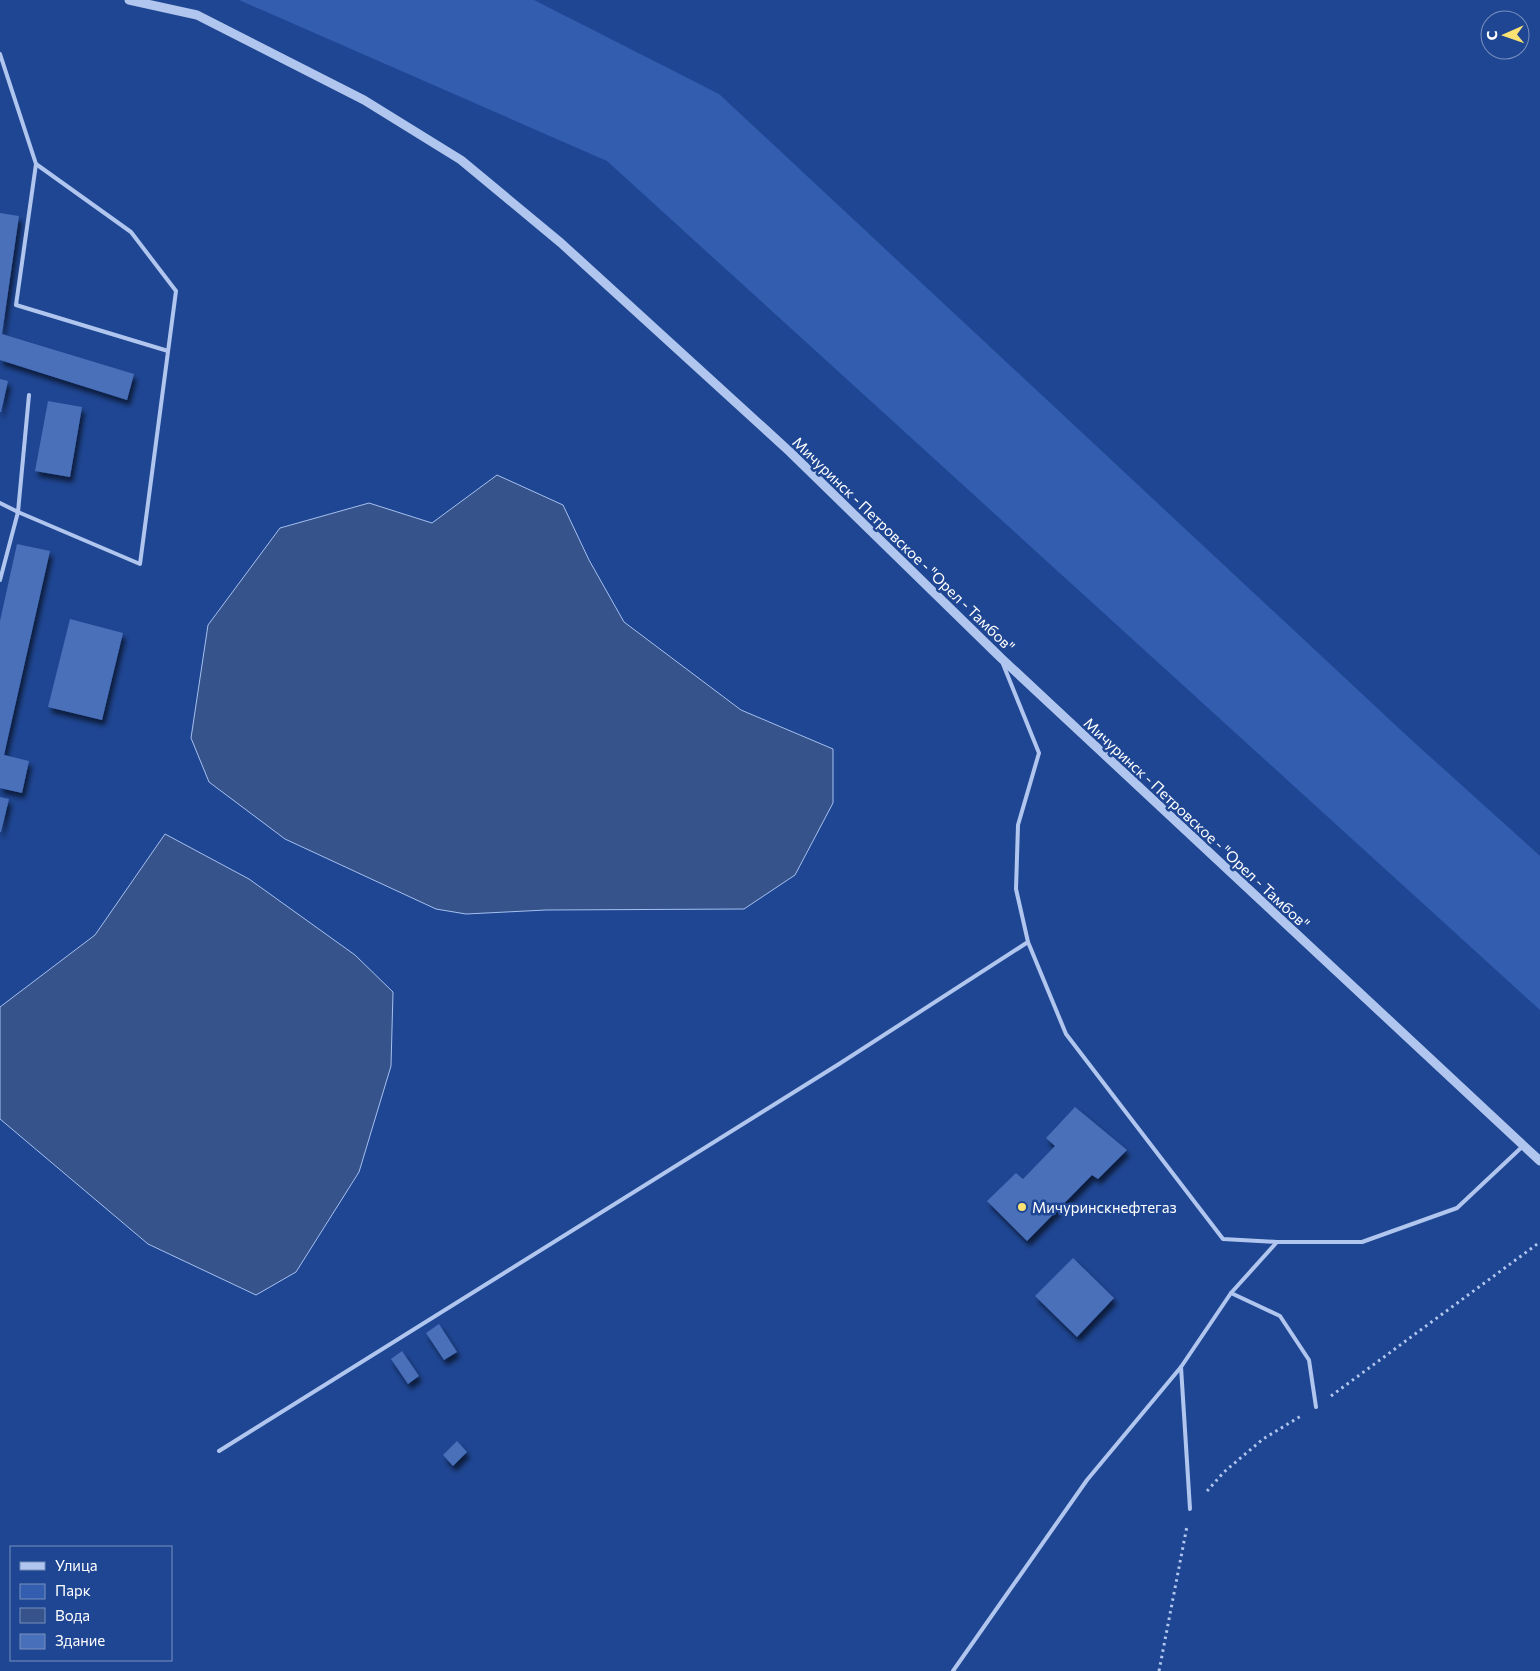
<svg xmlns="http://www.w3.org/2000/svg" width="1540" height="1671" viewBox="0 0 1540 1671" font-family="Commissioner,sans-serif">
<style>
.green{fill:#335eb0}
.water{fill:#37538c;stroke:#a5c0ef}
.building{fill:#486fb9;filter:url(#shadow)}
.lines{fill:none;stroke-linecap:round;stroke-linejoin:round}
.path{stroke:#b1c6ee;stroke-width:3;stroke-dasharray:2.5 4;stroke-linecap:butt}
.service{stroke:#b1c6ee;stroke-width:4}
.tertiary{stroke:#b1c6ee;stroke-width:9}
.poi-dot{fill:#fce272;stroke:#1f4693;stroke-width:2}
.labels{text-anchor:middle;dominant-baseline:central;stroke-width:5;stroke-linejoin:round;paint-order:stroke}
.street-label{font-size:15px;fill:#fff;stroke:#1f4693}
.poi-label{font-size:15px;fill:#fff;stroke:#1f4693;text-anchor:start}
</style>
<defs>
<filter id="shadow"><feDropShadow dx="3" dy="5.5" stdDeviation="2.5" flood-color="#0009"/></filter>
</defs>
<rect width="100%" height="100%" fill="#1f4693"/>
<!-- green -->
<polygon class="green" points="239,0 534,0 719,94 1406,735 1540,856 1540,1010 607,161"/>
<!-- water -->
<g class="water">
<polygon points="497,475 563,505 589,560 624,622 741,710 833,749 833,803 795,875 744,909 546,910 466,914 436,909 285,839 209,782 191,738 208,625 280,528 369,503 432,523"/>
<polygon points="165,834 249,879 355,955 393,992 391,1066 359,1172 296,1272 256,1295 148,1244 0,1119 0,1007 95,935"/>
</g>
<!-- building -->
<g class="building">
<polygon points="0,213 19,216 2,334 134,374 127,400 0,360"/>
<polygon points="0,379 8,381 1,412 0,412"/>
<polygon points="48,401 82,407 70,477 35,471"/>
<polygon points="17,544 50,551 4,755 29,761 22,793 0,788 0,621"/>
<polygon points="70,619 123,633 102,720 48,707"/>
<polygon points="0,797 9,799 1,832 0,832"/>
<polygon points="1075,1107 1127,1150 1098,1179 1092,1175 1027,1241 987,1201 1016,1173 1023,1179 1055,1146 1046,1138"/>
<polygon points="1073,1258 1114,1298 1077,1337 1035,1296"/>
<polygon points="439,1324 457,1352 444,1360 426,1333"/>
<polygon points="402,1351 419,1376 408,1384 391,1359"/>
<polygon points="457,1441 467,1452 453,1466 443,1455"/>
</g>
<g class="lines">
<!-- path -->
<g class="path">
<polyline points="1331,1396 1540,1242"/>
<polyline points="1207,1491 1224,1472 1263,1439 1301,1416"/>
<polyline points="1159,1671 1187,1526"/>
</g>
<!-- service -->
<g class="service">
<polyline points="0,54 36,164 131,232 176,291 140,564 18,512 0,580"/>
<polyline points="36,164 16,305 168,351"/>
<polyline points="0,503 18,512 29,395"/>
<polyline points="1003,664 1039,753 1018,825 1016,889 1028,942 1066,1034 1223,1239 1277,1242 1362,1242 1457,1208 1523,1146"/>
<polyline points="1231,1293 1280,1316 1309,1360 1316,1407"/>
<polyline points="1181,1367 1190,1509"/>
<polyline points="219,1451 839,1064 1028,942"/>
<polyline points="953,1671 1087,1480 1181,1367 1231,1293 1277,1242"/>
</g>
<!-- tertiary -->
<polyline class="tertiary" points="129,0 197,15 364,100 461,160 561,243 790,452 1001,658 1540,1161"/>
</g>
<!-- markers -->
<circle class="poi-dot" cx="1022" cy="1207" r="5"/>
<g class="labels">
<!-- street labels -->
<g class="street-label">
<text transform="translate(904 544) rotate(44)">Мичуринск - Петровское - "Орел - Тамбов"</text>
<text transform="translate(1197 823) rotate(43)">Мичуринск - Петровское - "Орел - Тамбов"</text>
</g>
<!-- poi labels -->
<g class="poi-label">
<text x="1032" y="1207">Мичуринскнефтегаз</text>
</g>
</g>
<!-- legend -->
<rect x="10" y="1546" width="162" height="115" fill="#1f4693" stroke="#7990be"/>
<rect x="20" y="1562" width="25" height="8" fill="#b1c6ee" stroke="#7990be"/>
<text x="55" y="1571" font-size="15" fill="#ffffff">Улица</text>
<rect x="20" y="1584" width="25" height="15" fill="#335eb0" stroke="#7990be"/>
<text x="55" y="1596" font-size="15" fill="#ffffff">Парк</text>
<rect x="20" y="1608" width="25" height="15" fill="#37538c" stroke="#7990be"/>
<text x="55" y="1621" font-size="15" fill="#ffffff">Вода</text>
<rect x="20" y="1634" width="25" height="15" fill="#486fb9" stroke="#7990be"/>
<text x="55" y="1646" font-size="15" fill="#ffffff">Здание</text>
<!-- north arrow -->
<g transform="translate(1505 35) rotate(268)"><circle r="24" fill="#1f4693" stroke="#7990be"/>
<path d="M0-4L9 19L0 12L-9 19Z" fill="#fce272"/>
<text y="-8" font-size="14" font-weight="bold" text-anchor="middle" fill="#ffffff">С</text>
</g>
</svg>
